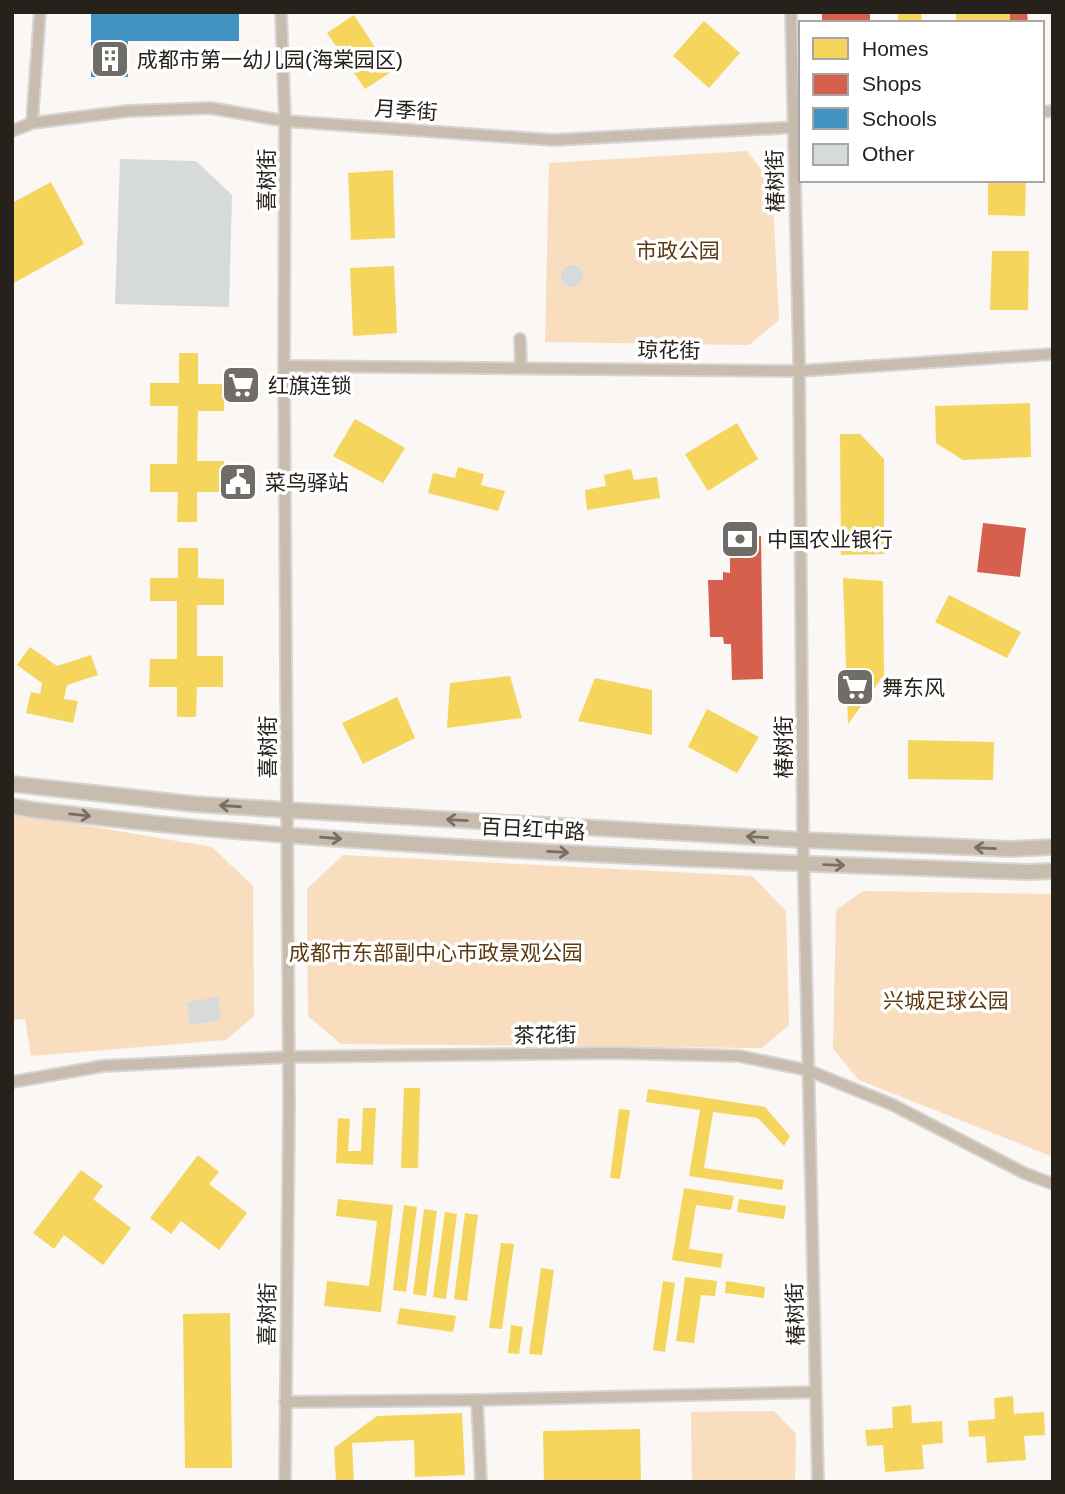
<svg xmlns="http://www.w3.org/2000/svg" width="1065" height="1494" viewBox="0 0 1065 1494" font-family="Arial,'Noto Sans SC',sans-serif">
<style>
.green{fill:#f8ddbf}
.homes{fill:#f6d55c}
.shops{fill:#d6604d}
.schools{fill:#4393c3}
.building{fill:#d7dada}
.lines{fill:none;stroke-linecap:round;stroke-linejoin:round}
.minor-casing{stroke:#d7d5d2;stroke-width:14}
.tertiary-casing{stroke:#d7d5d2;stroke-width:18}
.minor{stroke:#c8bcaf;stroke-width:10}
.tertiary{stroke:#c8bcaf;stroke-width:14}
.oneway{stroke:#776e65}
.labels{text-anchor:middle;dominant-baseline:central;stroke-width:7;stroke-linejoin:round;paint-order:stroke}
.poi-label{font-size:21px;fill:#26211b;stroke:#fff;text-anchor:start}
.street-label{font-size:21px;fill:#26211b;stroke:#fff}
.park-label{font-size:21px;fill:#5d3b10;stroke:#fff}
</style>
<rect width="100%" height="100%" fill="#faf7f4"/>
<!-- green -->
<g class="green">
<polygon points="747,151 772,184 779,320 749,345 545,342 549,163"/>
<polygon points="12,813 212,847 253,886 254,1016 226,1040 31,1056 25,1019 12,1020"/>
<polygon points="343,855 752,876 786,911 789,1025 762,1048 341,1044 308,1016 307,889"/>
<polygon points="863,891 1053,894 1053,1157 859,1080 833,1049 836,910"/>
<polygon points="774,1411 796,1434 795,1482 692,1482 691,1412"/>
</g>
<!-- homes -->
<g class="homes">
<polygon points="898,12 921,12 922,23 898,23"/>
<polygon points="956,12 1010,12 1010,22 956,23"/>
<polygon points="354,15 391,72 365,89 327,33"/>
<polygon points="704,21 740,53 709,88 673,56"/>
<polygon points="393,170 395,238 351,240 348,173"/>
<polygon points="988,180 1026,180 1025,216 988,215"/>
<polygon points="51,182 84,244 12,284 12,203"/>
<polygon points="992,251 1029,251 1028,310 990,310"/>
<polygon points="394,266 397,333 353,336 350,268"/>
<polygon points="179,353 198,353 198,384 224,384 224,411 198,411 197,461 224,461 223,492 197,492 197,522 177,522 178,492 150,492 150,464 177,464 178,406 150,406 150,383 179,383"/>
<polygon points="1030,403 1031,457 963,460 936,443 935,406"/>
<polygon points="355,419 405,448 383,483 333,456"/>
<polygon points="737,423 758,459 708,491 685,454"/>
<polygon points="840,434 860,434 884,459 884,554 841,555"/>
<polygon points="458,467 484,474 481,485 505,491 498,511 428,493 433,473 455,478"/>
<polygon points="631,469 634,480 657,477 660,498 587,510 585,490 606,486 604,475"/>
<polygon points="178,548 198,548 198,578 224,579 224,605 197,605 197,656 223,656 223,687 197,687 196,717 177,717 177,687 149,687 150,659 177,659 177,601 150,601 150,578 178,578"/>
<polygon points="843,578 883,581 884,675 848,724"/>
<polygon points="949,595 1021,632 1007,658 935,622"/>
<polygon points="30,647 57,666 91,655 98,675 67,685 64,699 78,701 73,723 26,713 31,692 40,694 42,683 17,665"/>
<polygon points="510,676 522,718 447,728 450,683"/>
<polygon points="595,678 652,690 652,735 578,721"/>
<polygon points="397,697 415,738 363,764 342,723"/>
<polygon points="707,709 759,737 737,773 688,747"/>
<polygon points="908,740 994,742 993,780 908,779"/>
<polygon points="404,1088 420,1088 418,1168 401,1168"/>
<polygon points="648,1089 765,1107 790,1136 784,1146 758,1118 713,1112 704,1168 784,1180 782,1190 689,1176 700,1110 646,1102"/>
<polygon points="363,1108 376,1108 373,1165 336,1163 338,1118 350,1119 348,1151 361,1151"/>
<polygon points="619,1109 630,1110 620,1179 610,1178"/>
<polygon points="198,1155 219,1172 209,1184 247,1213 219,1250 181,1221 171,1234 150,1218"/>
<polygon points="81,1170 103,1186 93,1199 131,1228 103,1265 64,1235 54,1249 33,1233"/>
<polygon points="684,1188 734,1196 731,1210 696,1205 689,1249 723,1254 721,1268 672,1260"/>
<polygon points="338,1199 393,1205 381,1312 324,1306 327,1281 369,1286 377,1221 336,1216"/>
<polygon points="739,1199 786,1206 784,1219 737,1212"/>
<polygon points="404,1205 417,1207 406,1292 393,1290"/>
<polygon points="424,1209 437,1211 426,1296 413,1294"/>
<polygon points="445,1212 457,1214 446,1299 433,1297"/>
<polygon points="465,1213 478,1215 467,1301 454,1299"/>
<polygon points="501,1243 514,1244 502,1329 489,1328"/>
<polygon points="541,1268 554,1270 542,1355 529,1354"/>
<polygon points="685,1277 717,1281 715,1296 701,1295 694,1343 676,1341"/>
<polygon points="663,1281 675,1283 665,1352 653,1350"/>
<polygon points="726,1281 765,1287 764,1298 725,1293"/>
<polygon points="400,1308 456,1316 453,1332 397,1324"/>
<polygon points="230,1313 232,1468 185,1468 183,1314"/>
<polygon points="511,1325 523,1327 519,1354 508,1353"/>
<polygon points="1013,1396 1014,1414 1044,1412 1045,1435 1024,1436 1026,1460 987,1463 985,1436 969,1437 968,1421 995,1419 994,1398"/>
<polygon points="911,1405 912,1423 942,1421 943,1443 922,1445 924,1469 885,1472 883,1445 867,1446 865,1430 893,1428 892,1407"/>
<polygon points="462,1413 465,1475 415,1477 414,1440 352,1443 354,1482 336,1482 334,1448 377,1416"/>
<polygon points="640,1429 641,1482 544,1482 543,1431"/>
</g>
<!-- shops -->
<g class="shops">
<rect x="822" y="12" width="48" height="11"/>
<polygon points="1010,12 1027,12 1028,23 1010,23"/>
<polygon points="983,523 1026,528 1020,577 977,572"/>
<polygon points="761,536 763,679 732,680 731,644 724,644 723,637 710,637 708,580 723,580 723,572 730,573 730,537"/>
</g>
<!-- schools -->
<polygon class="schools" points="91,12 239,12 239,41 128,41 128,77 91,77"/>
<!-- building -->
<g class="building">
<polygon points="120,159 196,161 232,195 229,307 115,304"/>
<circle cx="572" cy="276" r="11"/>
<polygon points="218,997 221,1020 190,1025 187,1002"/>
</g>
<g class="lines">
<defs>
<g id="minor">
<polyline points="281,12 285,121 284,366 289,1104 285,1482"/>
<polyline points="791,12 799,357 803,840 818,1482"/>
<polyline points="1042,112 1053,111"/>
<polyline points="32,123 40,12"/>
<polyline points="12,131 32,123 128,111 210,108 285,121 553,140 799,127"/>
<polyline points="520,339 521,368"/>
<polyline points="284,366 799,371 1053,354"/>
<polyline points="12,1082 103,1066 288,1057 614,1053 739,1056 807,1070 893,1105 1024,1173 1053,1184"/>
<polyline points="477,1400 481,1482"/>
<polyline points="285,1402 477,1400 816,1392"/>
</g>
<g id="tertiary">
<polyline points="12,784 194,804 287,810 803,840 1010,849 1053,847"/>
<path d="M 12,806 L 34,810 C 97,817 160,825 224,830 C 491,853 760,862 1028,872 L 1053,871"/>
</g>
</defs>
<!-- minor casing -->
<use href="#minor" class="minor-casing"/>
<!-- tertiary casing -->
<use href="#tertiary" class="tertiary-casing"/>
<!-- minor -->
<use href="#minor" class="minor"/>
<!-- tertiary -->
<use href="#tertiary" class="tertiary"/>
</g>
<!-- one-way arrows -->
<defs><path id="oneway-shaft" d="M-6 0H5M1.5-3L5.5 0L1.5 3" fill="none" stroke-width="1.6" stroke-linecap="round" stroke-linejoin="round" transform="scale(1.75)"/></defs>
<g class="oneway">
<use href="#oneway-shaft" transform="translate(230 806) rotate(-176)"/>
<use href="#oneway-shaft" transform="translate(80 815) rotate(6)"/>
<use href="#oneway-shaft" transform="translate(457 820) rotate(-177)"/>
<use href="#oneway-shaft" transform="translate(757 837) rotate(-177)"/>
<use href="#oneway-shaft" transform="translate(331 838) rotate(5)"/>
<use href="#oneway-shaft" transform="translate(985 848) rotate(-177)"/>
<use href="#oneway-shaft" transform="translate(558 852) rotate(3)"/>
<use href="#oneway-shaft" transform="translate(834 865) rotate(2)"/>
</g>
<!-- icons -->
<defs>
<symbol id="building-square" viewBox="-11 -11 22 22"><rect x="-9" y="-9" width="18" height="18" rx="4" fill="#706c67" stroke="#fff"/><path d="M-4-6H4V6H1V3H-1V6H-4ZM-2.5-4.3h1.7v1.8h-1.7ZM.8-4.3h1.7v1.8H.8ZM-2.5-1h1.7V.8h-1.7ZM.8-1h1.7V.8H.8Z" fill="#fff"/></symbol>
<symbol id="supermarket-square" viewBox="-11 -11 22 22"><rect x="-9" y="-9" width="18" height="18" rx="4" fill="#706c67" stroke="#fff"/><path d="M-6-5.5h2.5l.6 2H6L4.5 2H-2.5L-4.4-4H-6ZM-1.5 3.2a1.3 1.3 0 1 0 .1 0ZM3 3.2a1.3 1.3 0 1 0 .1 0Z" fill="#fff"/></symbol>
<symbol id="civic-square" viewBox="-11 -11 22 22"><rect x="-9" y="-9" width="18" height="18" rx="4" fill="#706c67" stroke="#fff"/><path d="M-.6-6.5H3V-4.5H.6V-3L4-1V1h2V6H-6V1h2V-1L-.6-3ZM-1.2 2.5V6h2.4V2.5Z" fill="#fff"/></symbol>
<symbol id="bank-square" viewBox="-11 -11 22 22"><rect x="-9" y="-9" width="18" height="18" rx="4" fill="#706c67" stroke="#fff"/><path d="M-6-4H6V4H-6ZM0-2.3a2.3 2.3 0 1 0 0 4.6a2.3 2.3 0 1 0 0-4.6Z" fill="#fff"/></symbol>
</defs>
<g fill-rule="evenodd">
<use href="#building-square" x="88" y="37" width="44" height="44"/>
<use href="#supermarket-square" x="219" y="363" width="44" height="44"/>
<use href="#civic-square" x="216" y="460" width="44" height="44"/>
<use href="#bank-square" x="718" y="517" width="44" height="44"/>
<use href="#supermarket-square" x="833" y="665" width="44" height="44"/>
</g>
<g class="labels">
<!-- poi labels -->
<g class="poi-label">
<text x="137" y="59">成都市第一幼儿园(海棠园区)</text>
<text x="268" y="385">红旗连锁</text>
<text x="265" y="482">菜鸟驿站</text>
<text x="767" y="539">中国农业银行</text>
<text x="882" y="687">舞东风</text>
</g>
<!-- street labels -->
<g class="street-label">
<text transform="translate(406 110) rotate(4)">月季街</text>
<text transform="translate(266 180) rotate(-90)">喜树街</text>
<text transform="translate(775 181) rotate(-91)">椿树街</text>
<text transform="translate(669 350) rotate(1)">琼花街</text>
<text transform="translate(267 747) rotate(-90)">喜树街</text>
<text transform="translate(783 747) rotate(-90)">椿树街</text>
<text transform="translate(533 829) rotate(3)">百日红中路</text>
<text transform="translate(545 1035) rotate(-1)">茶花街</text>
<text transform="translate(267 1314) rotate(-89)">喜树街</text>
<text transform="translate(795 1314) rotate(-92)">椿树街</text>
</g>
<!-- park labels -->
<g class="park-label">
<text x="678" y="250">市政公园</text>
<text x="436" y="952">成都市东部副中心市政景观公园</text>
<text x="946" y="1000">兴城足球公园</text>
</g>
</g>
<!-- border -->
<rect width="1065" height="1494" fill="none" stroke="#26211b" stroke-width="28"/>
<!-- legend -->
<rect x="799" y="21" width="245" height="161" fill="#ffffff" stroke="#a8a6a4" stroke-width="2"/>
<rect x="813" y="38" width="35" height="21" fill="#f6d55c" stroke="#a8a6a4" stroke-width="2"/>
<text x="862" y="56" font-size="21" fill="#26211b">Homes</text>
<rect x="813" y="74" width="35" height="21" fill="#d6604d" stroke="#a8a6a4" stroke-width="2"/>
<text x="862" y="91" font-size="21" fill="#26211b">Shops</text>
<rect x="813" y="108" width="35" height="21" fill="#4393c3" stroke="#a8a6a4" stroke-width="2"/>
<text x="862" y="126" font-size="21" fill="#26211b">Schools</text>
<rect x="813" y="144" width="35" height="21" fill="#d7dada" stroke="#a8a6a4" stroke-width="2"/>
<text x="862" y="161" font-size="21" fill="#26211b">Other</text>
</svg>
